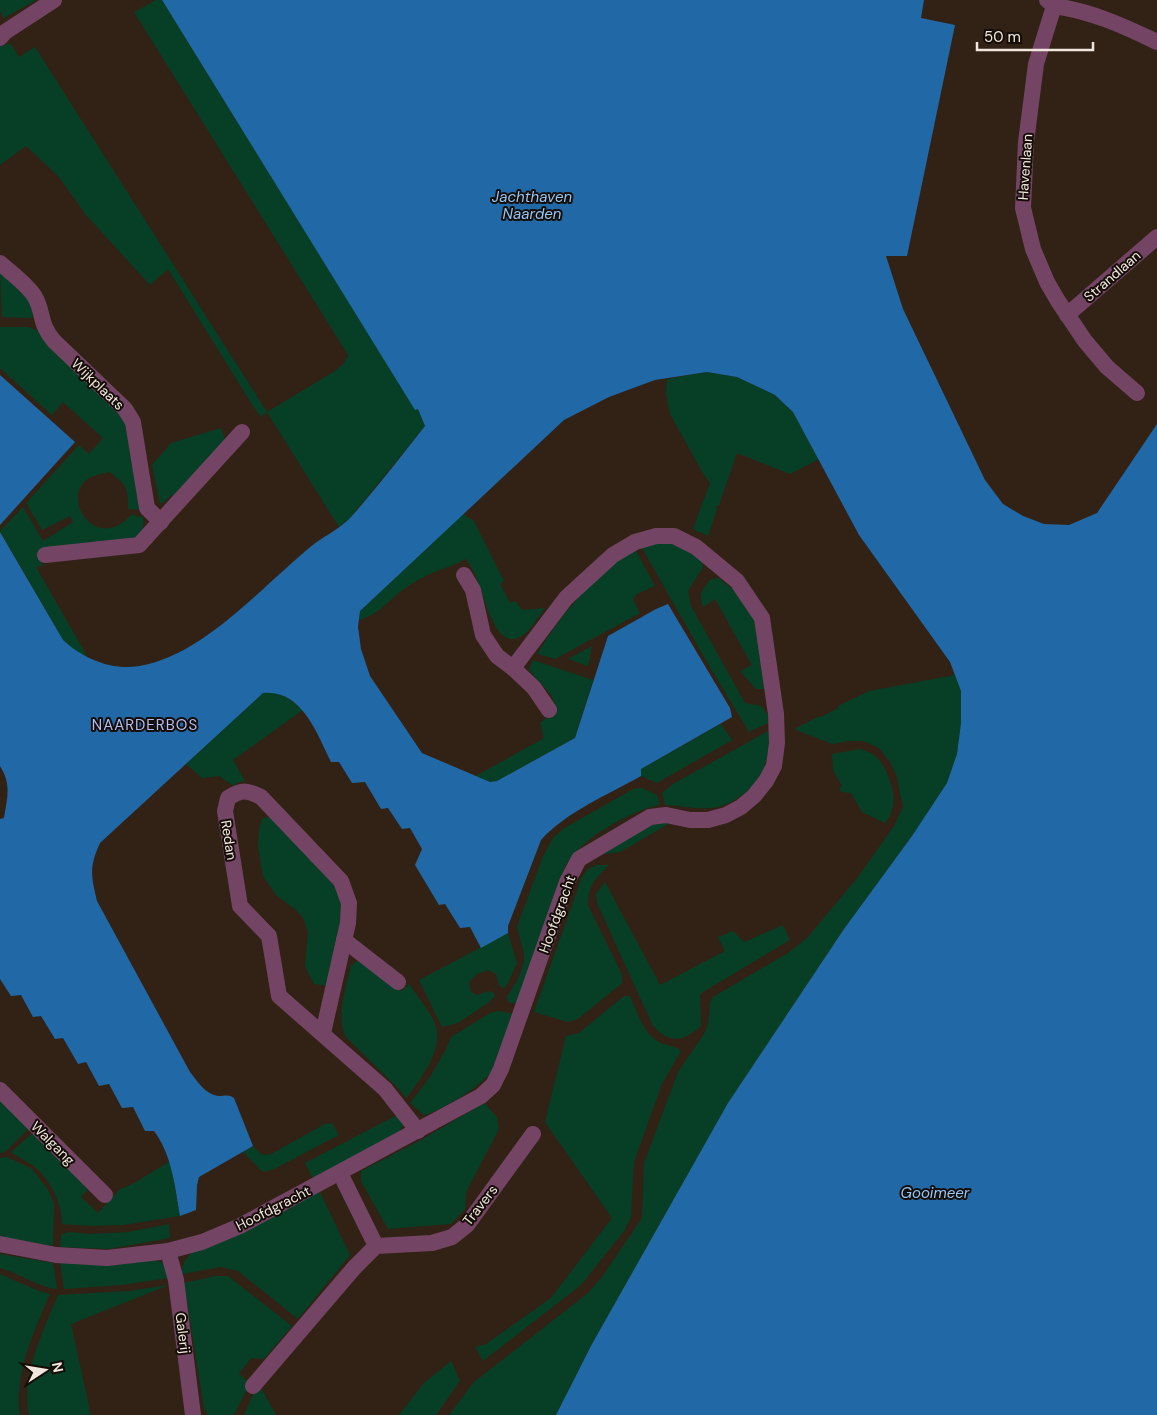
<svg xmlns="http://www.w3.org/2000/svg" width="1157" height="1415" viewBox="0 0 1157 1415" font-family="'DM Sans',sans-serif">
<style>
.green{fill:#073f26}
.water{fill:#2168a6}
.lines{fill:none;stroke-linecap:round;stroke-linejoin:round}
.minor{stroke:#744465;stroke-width:16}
.labels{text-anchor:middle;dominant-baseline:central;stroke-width:4;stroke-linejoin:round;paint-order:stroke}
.street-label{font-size:14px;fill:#f0e6de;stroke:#140d08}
.water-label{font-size:15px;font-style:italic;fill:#93c6f9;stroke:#140d08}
.neighbourhood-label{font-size:15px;letter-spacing:1px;fill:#b1bdf5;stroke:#140d08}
</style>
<rect width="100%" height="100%" fill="#312215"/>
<!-- green -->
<g class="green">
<polygon points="0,0 36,0 4,18 0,11"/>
<polygon points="156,0 162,0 415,409 418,409 425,426 349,519 339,527 267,412 261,417 253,406 168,269 150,285 86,215 59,177 26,146 0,165 0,47 10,43 19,57 35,47 267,412 335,371 344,363 348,355 134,12"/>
<polygon points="0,272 30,301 33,316 31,318 2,317"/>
<path d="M 0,327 L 29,327 L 38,331 L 126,417 L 142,510 L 128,509 C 128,487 127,486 110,472 C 101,474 92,475 85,481 C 63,501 96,553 131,515 L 143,517 C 145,528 142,532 133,539 L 40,551 L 42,566 L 36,567 L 87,656 L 74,650 L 63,640 L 0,531 L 23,507 L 43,541 L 73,522 L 70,516 L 42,530 L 26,503 L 79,445 L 89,454 L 103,438 L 63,402 L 52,415 L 0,368 Z"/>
<polygon points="707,372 737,377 775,395 793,412 819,459 790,474 737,453 719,505 716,507 717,509 708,536 693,529 710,483 704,475 670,414 666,394 667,379"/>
<polygon points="221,428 225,439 174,498 171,495 163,503 160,503 152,465 171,443"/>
<path d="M 463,514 L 474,521 L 504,581 L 500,584 L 510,603 L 515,601 L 522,610 L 545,608 C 538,617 530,632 520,637 C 495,650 485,597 478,582 C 475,574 471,566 466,559 C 451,567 434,571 420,579 C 413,583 406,587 400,592 C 386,603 376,616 359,620 L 360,611 Z"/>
<polygon points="667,543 683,547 702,560 703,567 688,591 691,606 745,703 761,706 769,716 770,722 749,732 711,669 642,548 654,544"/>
<path d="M 635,549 L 655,586 L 637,594 L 633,599 L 640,613 L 555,659 L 537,654 C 557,621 583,589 612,564 C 619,558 628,554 635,549 Z"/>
<path d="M 719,578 C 732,589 747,600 755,615 C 762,628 763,672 764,689 L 756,689 L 740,671 L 752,665 L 715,599 L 703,607 C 698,593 702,590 711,579 Z"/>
<polygon points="592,646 588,666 568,659"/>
<polygon points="533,660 593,680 575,738 497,781 490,782 474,777 544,738 540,723 557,710 551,695 529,670"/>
<polygon points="955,675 961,691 961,723 957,754 947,783 912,836 844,929 728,1103 592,1344 556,1415 449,1415 474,1382 588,1293 602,1277 642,1218 644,1163 678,1072 704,1034 708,1025 710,1003 713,997 788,953 807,938 858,877 894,826 903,807 897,777 890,762 879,748 863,741 849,741 832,744 794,729 820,716 821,717 838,708 838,706 869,691"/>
<polygon points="273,692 288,698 303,710 233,760 245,781 236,783 234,786 219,776 202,778 186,764 263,693"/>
<polygon points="721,724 732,740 657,783 641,776 641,769"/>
<path d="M 770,730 C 769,761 764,782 736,799 C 728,804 721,807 711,808 C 696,810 680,805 665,805 L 662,793 L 673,784 Z"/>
<path d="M 860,749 C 865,751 871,752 875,756 C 886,765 896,791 893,806 C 892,813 889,818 885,823 L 862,812 L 851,793 L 841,792 L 839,788 L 842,786 L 833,770 L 832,754 Z"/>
<path d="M 642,788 L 657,795 L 660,804 C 631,812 584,836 567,863 C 562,872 559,885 555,895 C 541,931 530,968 518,1004 L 508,1002 L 507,997 L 518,979 L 524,962 L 524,953 L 517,927 L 543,856 L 553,838 L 563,829 L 633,789 Z"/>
<polygon points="270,816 333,882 344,907 329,986 314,984 305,966 308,932 303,918 296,910 276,895 263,876 258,847 259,830 262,819"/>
<polygon points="647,823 670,823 620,852 605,854 601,850"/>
<path d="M 596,865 L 609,865 C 595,879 588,885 588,905 L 622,975 L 622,983 L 578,1019 L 568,1022 L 534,1012 L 582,877 L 587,870 Z"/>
<path d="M 605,882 L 660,985 L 725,951 L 718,937 L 733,931 L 744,942 L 783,925 L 790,940 L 700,994 L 701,1026 C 682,1042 671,1044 653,1026 L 597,903 L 596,894 Z"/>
<polygon points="508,933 517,963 506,987 502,988 499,985 496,974 488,970 477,974 469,982 471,992 477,995 489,991 494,993 495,996 488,1003 458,1023 442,1027 419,980"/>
<path d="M 359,960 L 401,991 L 409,984 C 417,996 430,1011 435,1024 C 445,1048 420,1080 406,1098 L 399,1089 L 346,1037 C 335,1018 347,985 351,965 Z"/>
<path d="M 624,996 L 630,996 C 637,1012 643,1033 659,1042 C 666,1046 675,1045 681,1051 L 662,1084 L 634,1162 L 631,1217 L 624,1231 L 581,1285 L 483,1361 L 475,1347 L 486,1344 L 551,1298 L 612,1218 L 545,1122 L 566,1036 L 579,1033 Z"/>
<path d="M 499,1011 L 514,1014 L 492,1071 C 483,1085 440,1112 424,1115 L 410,1103 L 430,1077 L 446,1049 L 451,1037 L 490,1013 Z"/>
<polygon points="0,1098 30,1127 5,1152 0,1153"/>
<polygon points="484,1103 497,1117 499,1129 466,1192 465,1209 451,1224 388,1229 361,1181 361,1171 421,1140"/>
<polygon points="401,1113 403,1125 397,1135 313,1178 305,1163"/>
<polygon points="332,1123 339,1135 274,1169 263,1172 243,1152 253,1146 262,1155 271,1154 325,1124"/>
<path d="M 33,1133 L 89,1188 L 81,1197 L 98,1213 L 119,1190 L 136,1182 L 170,1161 L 180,1216 L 123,1225 L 92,1226 L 62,1224 C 62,1203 51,1181 35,1167 C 28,1162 18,1157 11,1152 Z"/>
<polygon points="7,1157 32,1169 47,1188 54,1203 53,1246 0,1237 0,1158"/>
<path d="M 320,1192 L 350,1255 L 298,1319 L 238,1271 L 221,1267 L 182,1274 C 181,1265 186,1259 192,1252 Z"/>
<polygon points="169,1224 170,1238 109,1249 60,1247 61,1235 68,1232 91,1234 128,1232"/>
<path d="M 0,1254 L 53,1263 L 57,1289 C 37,1287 19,1273 0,1268 Z"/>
<polygon points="155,1260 163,1263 169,1278 121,1285 64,1289 60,1262 94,1265"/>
<path d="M 0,1274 L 39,1291 L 50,1294 C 34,1331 14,1373 20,1415 L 0,1415 Z"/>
<polygon points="215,1276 228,1276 292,1326 264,1359 251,1358 239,1374 250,1383 234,1415 208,1415 204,1408 184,1283"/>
<path d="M 169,1285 L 71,1324 L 91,1415 L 29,1415 C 20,1378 44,1329 58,1295 L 128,1291 Z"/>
<polygon points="451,1361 460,1381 436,1415 399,1415 424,1383"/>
<polygon points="256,1388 261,1388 276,1415 244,1415"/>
</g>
<!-- water -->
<g class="water">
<path d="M 162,0 L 924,0 L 921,18 L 955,25 L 907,256 L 886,256 L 903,309 L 985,480 L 1003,504 L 1023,516 L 1044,524 L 1069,525 L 1097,513 L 1157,424 L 1157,1415 L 556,1415 L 592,1344 L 728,1103 L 844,929 L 912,836 L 947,783 L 957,754 L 961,723 L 961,691 L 950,662 L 859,535 L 793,412 L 775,395 L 737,377 L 707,372 L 655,380 L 609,397 L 564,420 L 360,611 L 358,627 L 361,649 L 370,676 L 422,753 L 490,782 L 497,781 L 575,738 L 608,636 L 656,609 L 668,604 L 730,708 L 732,717 L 641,769 L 641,776 C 609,794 566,812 541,840 L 508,926 L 508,933 L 481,948 L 470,927 L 460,928 L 445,904 L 439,905 L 415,865 L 422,849 L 410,828 L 402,829 L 388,808 L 381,809 L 365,782 L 352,783 L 339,762 L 331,762 C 317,734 302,689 263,693 L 100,843 C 89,867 91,876 97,901 L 190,1072 C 198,1082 205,1094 218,1096 C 225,1096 228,1094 234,1098 L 253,1146 L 199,1177 L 197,1185 L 196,1210 L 180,1216 C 175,1187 172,1155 154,1131 L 145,1131 L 133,1107 L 122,1108 L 109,1084 L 99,1086 L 86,1062 L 78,1064 L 63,1038 L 55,1039 L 41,1016 L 33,1017 L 21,995 L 11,996 L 0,979 L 0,819 L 4,818 C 7,798 12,785 0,766 L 0,532 L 63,640 C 82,658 112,671 139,666 C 204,656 264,584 314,544 C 326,535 341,528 351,517 C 377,488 401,456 425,426 L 418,409 L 415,410 Z"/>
<polygon points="0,375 75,442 0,525"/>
</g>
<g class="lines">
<!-- minor -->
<g class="minor">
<polyline points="1047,0 1054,6 1036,64 1026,142 1023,208 1033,249 1047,282 1058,301 1085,341 1107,367 1137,393"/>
<path d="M 1054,6 C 1091,11 1124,26 1157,42"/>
<polyline points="0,38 5,32 54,0"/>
<path d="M 0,263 C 11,273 27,284 35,297 C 44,313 39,324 54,341 L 125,409 L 133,422 L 147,508 L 161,522"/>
<polyline points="1067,315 1157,237"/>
<polyline points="45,555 139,545 242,432"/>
<polyline points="464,575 473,590 483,635 497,656 513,668 534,688 549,710"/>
<polyline points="344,940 398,982"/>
<path d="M 323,1033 L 348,923 L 349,903 L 341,881 L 261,797 C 247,790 242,789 228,798 L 225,811 L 240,906 L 269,936 L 279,996 L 385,1089 L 418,1131"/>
<polyline points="0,1090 105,1195"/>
<polyline points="340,1173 376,1246"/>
<polyline points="0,1244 56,1255 107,1258 168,1251 202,1242 240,1226 481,1096 493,1085 501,1069 567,882 579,859 650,817 666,815 690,820 708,820 726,815 741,807 754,796 766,781 774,766 777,743 776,714 762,618 737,581 696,547 674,536 656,536 635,542 613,555 566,598 513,668"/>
<polyline points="168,1251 176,1280 193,1415"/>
<polyline points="253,1386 354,1268 376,1246 432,1243 452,1237 467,1225 533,1134"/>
</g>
</g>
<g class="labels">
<!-- street labels -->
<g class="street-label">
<text transform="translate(1025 167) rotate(-86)">Havenlaan</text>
<text transform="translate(1112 276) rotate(-41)">Strandlaan</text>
<text transform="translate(98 384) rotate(44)">Wijkplaats</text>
<text transform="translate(229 840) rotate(81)">Redan</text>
<text transform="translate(557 914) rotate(-70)">Hoofdgracht</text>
<text transform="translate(53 1143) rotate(45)">Walgang</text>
<text transform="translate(480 1205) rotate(-52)">Travers</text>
<text transform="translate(273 1208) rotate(-27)">Hoofdgracht</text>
<text transform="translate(183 1333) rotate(83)">Galerij</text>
</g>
<!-- water labels -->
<g class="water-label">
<text x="532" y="197">Jachthaven<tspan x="532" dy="17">Naarden</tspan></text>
<text x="935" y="1193">Gooimeer</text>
</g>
<!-- neighbourhood labels -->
<g class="neighbourhood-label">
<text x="145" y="725">NAARDERBOS</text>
</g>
</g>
<!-- north arrow -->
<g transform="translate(45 1370) rotate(78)" stroke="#140d08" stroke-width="4" paint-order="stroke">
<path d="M0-4L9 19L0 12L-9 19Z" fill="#f0e6de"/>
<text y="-8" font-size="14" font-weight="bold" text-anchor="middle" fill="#f0e6de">N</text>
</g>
<!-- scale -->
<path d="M977 42v8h116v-8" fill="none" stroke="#f0e6de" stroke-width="2.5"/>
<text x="984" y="42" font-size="15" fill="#f0e6de" stroke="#140d08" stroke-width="4" paint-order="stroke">50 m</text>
</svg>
